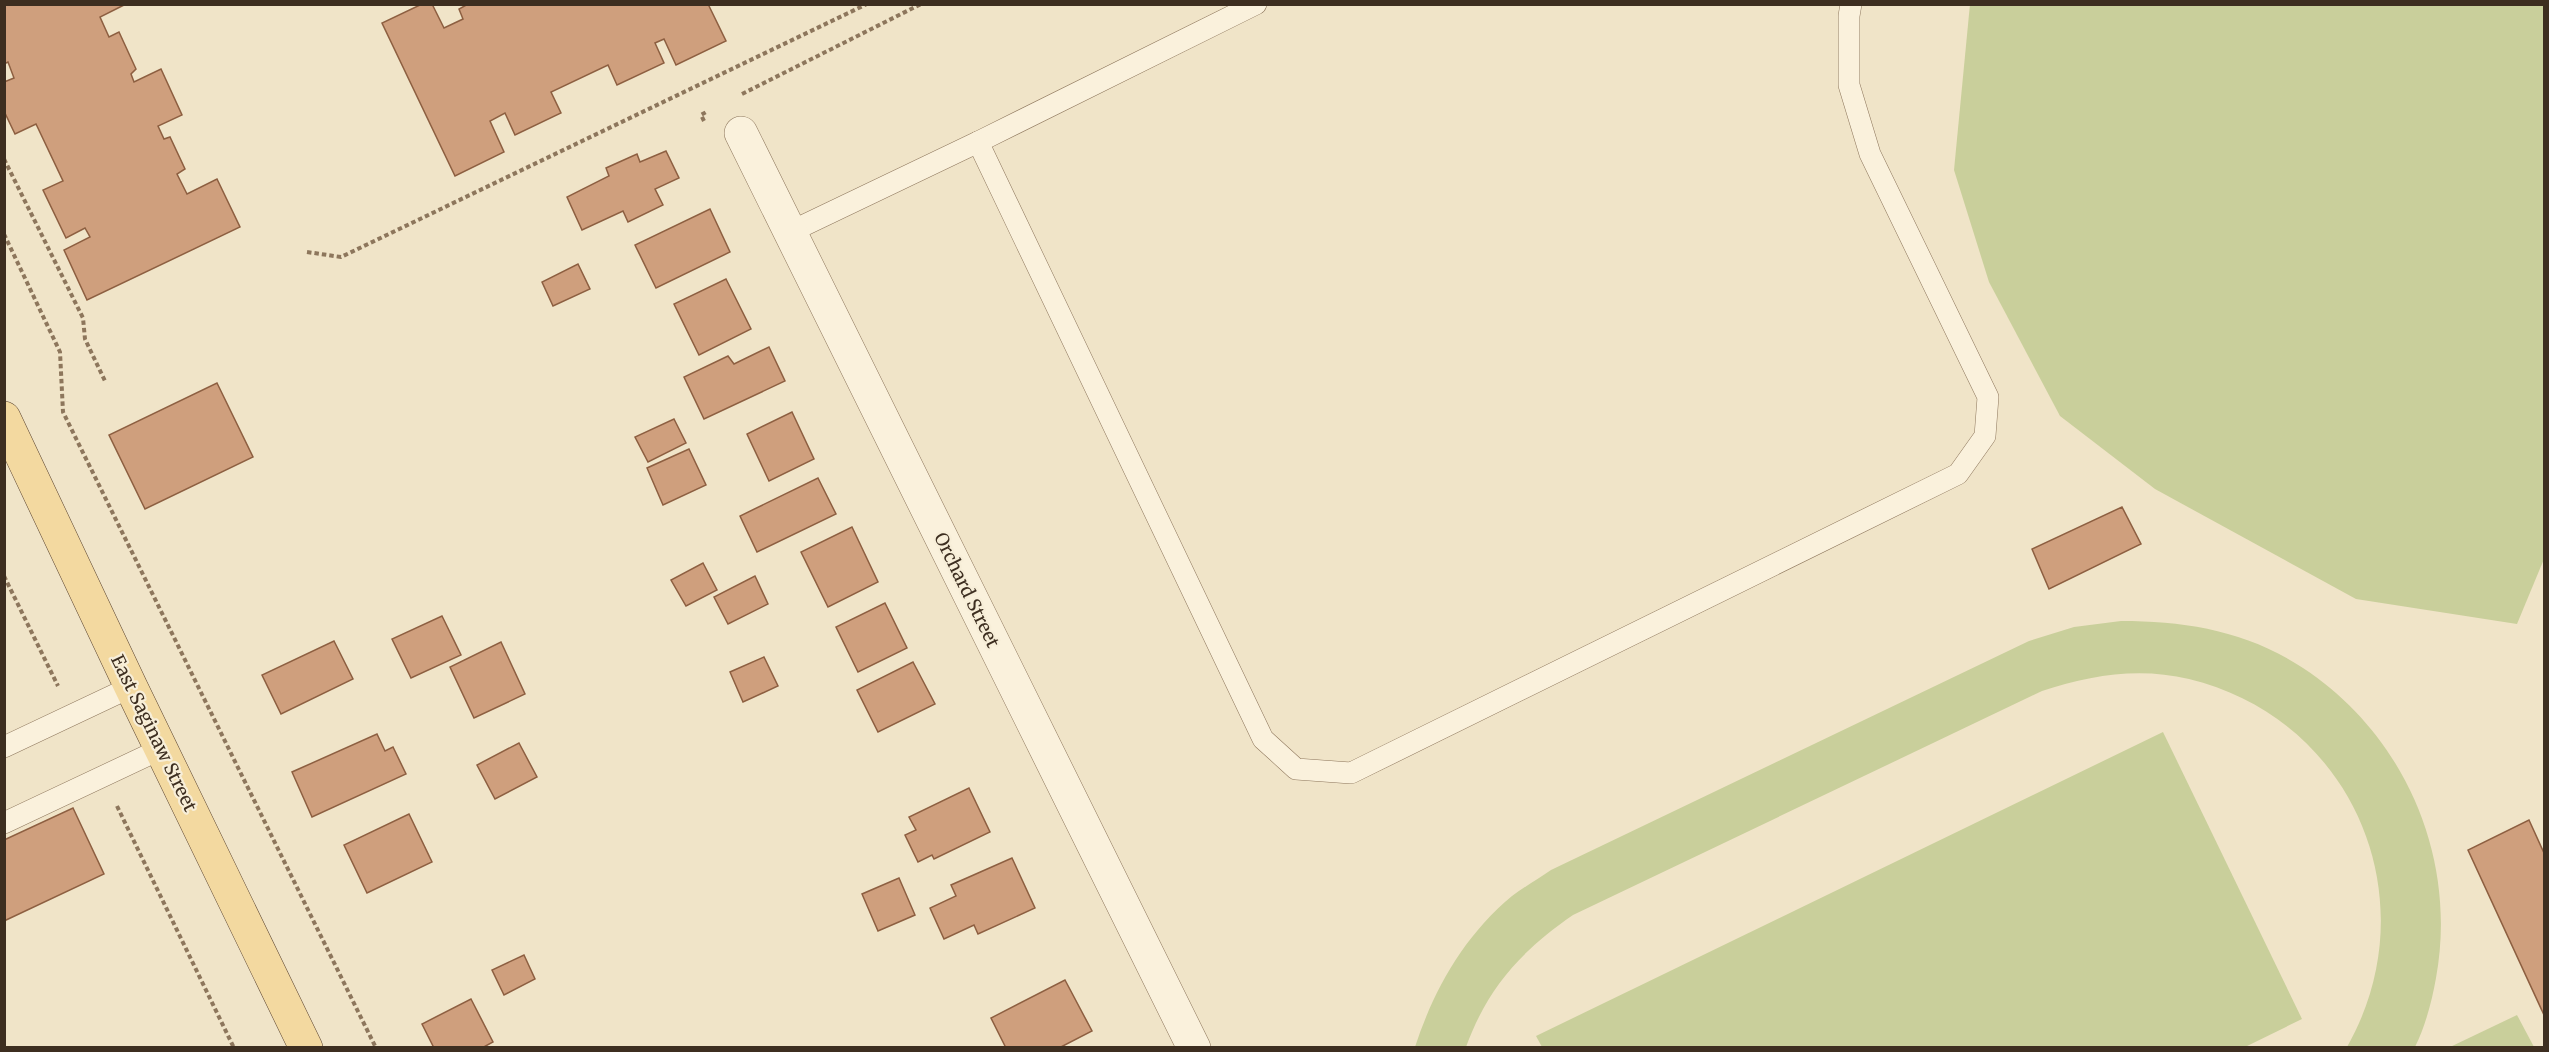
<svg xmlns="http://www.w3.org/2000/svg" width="2549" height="1052" viewBox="0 0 2549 1052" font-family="Merriweather,serif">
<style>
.green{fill:#c9cf9b}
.building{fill:#cf9f7d;stroke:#8d5f41;stroke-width:1.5}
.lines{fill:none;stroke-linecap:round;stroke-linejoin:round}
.service-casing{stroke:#8d765c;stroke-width:22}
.minor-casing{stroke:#8d765c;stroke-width:34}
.primary-casing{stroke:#5b4430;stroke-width:34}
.path{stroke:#8d765c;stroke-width:4;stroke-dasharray:4.5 3;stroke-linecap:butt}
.service{stroke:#faf1dc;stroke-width:21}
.minor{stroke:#faf1dc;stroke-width:33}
.primary{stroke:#f3d9a0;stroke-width:33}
.labels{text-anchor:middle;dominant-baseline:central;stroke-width:4.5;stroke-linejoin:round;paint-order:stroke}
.street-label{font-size:18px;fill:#3d2e20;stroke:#f7eed8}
</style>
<rect width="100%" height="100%" fill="#f0e4c8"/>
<!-- green -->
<g class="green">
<polygon points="1970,4 2544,5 2544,559 2517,624 2356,599 2155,489 2060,416 1989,282 1954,170"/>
<path d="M 2121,621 C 2186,621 2247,631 2303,668 C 2405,735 2458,858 2436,978 C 2432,1001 2425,1027 2415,1047 L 2347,1047 C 2430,901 2354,719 2189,679 C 2139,667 2090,675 2042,691 L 1573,915 C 1521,951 1488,987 1466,1047 L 1415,1047 C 1434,989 1464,936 1512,896 C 1524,887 1538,879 1551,870 L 2029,641 L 2074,627 Z"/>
<polygon points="2163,732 2302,1019 2243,1048 1542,1047 1536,1036"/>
<polygon points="2517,1015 2534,1047 2450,1047"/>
</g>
<!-- building -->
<g class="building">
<polygon points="4,4 126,4 100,17 109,37 119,32 136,69 131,74 134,82 161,69 182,115 158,126 164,139 170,137 185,169 177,174 187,194 217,179 240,227 87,300 64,250 90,237 85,228 66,238 43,190 63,181 36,124 15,134 4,111 4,82 14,78 8,62 4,64"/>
<polygon points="422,4 432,4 444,28 463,19 459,9 468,4 708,4 726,41 676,65 664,39 655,43 664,63 617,85 608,65 551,92 561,113 515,135 505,113 490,121 504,152 455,176 382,23"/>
<polygon points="666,151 679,178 655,189 663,205 628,222 623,211 582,230 567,197 609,176 606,168 637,154 640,162"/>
<polygon points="710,209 730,252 656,288 635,245"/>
<polygon points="578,264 590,289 553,306 542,282"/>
<polygon points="726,279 751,329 699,355 674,304"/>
<polygon points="769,347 785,381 704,419 684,377 728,356 734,364"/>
<polygon points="217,383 253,457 145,509 109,435"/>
<polygon points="792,412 814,459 769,481 747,434"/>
<polygon points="674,419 686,443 648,462 635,437"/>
<polygon points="689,449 706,485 663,505 647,468"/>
<polygon points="818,478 836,514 757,552 740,516"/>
<polygon points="2122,507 2141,544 2049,589 2032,549"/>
<polygon points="852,527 878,582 828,607 801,552"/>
<polygon points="703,563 717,590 686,606 671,580"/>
<polygon points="755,576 768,604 728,624 714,597"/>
<polygon points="885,603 907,648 858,672 836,627"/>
<polygon points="442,616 461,655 411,678 392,639"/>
<polygon points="334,641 353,679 281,714 262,675"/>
<polygon points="501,642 525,694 474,718 450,667"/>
<polygon points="764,657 778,686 743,702 730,672"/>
<polygon points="913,662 935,704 878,732 857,690"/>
<polygon points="377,734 385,751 393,747 406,774 312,817 292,772"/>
<polygon points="519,743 537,777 495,799 477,765"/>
<polygon points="969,788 990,832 934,859 932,855 918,862 905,835 916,830 909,817"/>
<polygon points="73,808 104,874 4,921 4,840"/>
<polygon points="409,814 432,862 367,893 344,845"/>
<polygon points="2529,820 2544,853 2544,1015 2468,850"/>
<polygon points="1012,858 1035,908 978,934 974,925 944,939 930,908 956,896 951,885"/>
<polygon points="899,878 915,915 878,931 862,894"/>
<polygon points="524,955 535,979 504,995 492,970"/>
<polygon points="1065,980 1092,1031 1059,1048 1006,1048 991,1018"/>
<polygon points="471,999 493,1042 482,1048 434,1048 422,1024"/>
</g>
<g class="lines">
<defs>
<g id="service">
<polyline points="978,142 1256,4"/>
<polyline points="790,232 978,142 1263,739 1296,769 1351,773 1958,474 1985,436 1988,397 1870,154 1849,85 1849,16 1851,4"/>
<polyline points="4,747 131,687"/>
<polyline points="4,823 161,749"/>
</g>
<polyline id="minor" points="741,133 1194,1048"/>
<polyline id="primary" points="4,418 131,687 306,1048"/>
</defs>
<!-- service casing -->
<use href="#service" class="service-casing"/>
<!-- minor casing -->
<use href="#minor" class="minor-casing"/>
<!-- primary casing -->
<use href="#primary" class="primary-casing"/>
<!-- path -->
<g class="path">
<polyline points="742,94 921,4"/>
<polyline points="704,121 701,115 708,111"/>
<polyline points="4,159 83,318 85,339 105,381"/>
<polyline points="4,234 60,352 63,412 376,1048"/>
<polyline points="307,252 341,257 867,4"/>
<polyline points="4,576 58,686"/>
<polyline points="117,806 234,1048"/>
</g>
<!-- service -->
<use href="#service" class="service"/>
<!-- minor -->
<use href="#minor" class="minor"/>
<!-- primary -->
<use href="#primary" class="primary"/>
</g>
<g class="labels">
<!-- street labels -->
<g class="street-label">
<text transform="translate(967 590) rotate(64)">Orchard Street</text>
<text transform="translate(154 733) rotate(64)">East Saginaw Street</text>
</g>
</g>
<!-- border -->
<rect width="2549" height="1052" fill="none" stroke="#3d2e20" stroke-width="12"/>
</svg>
